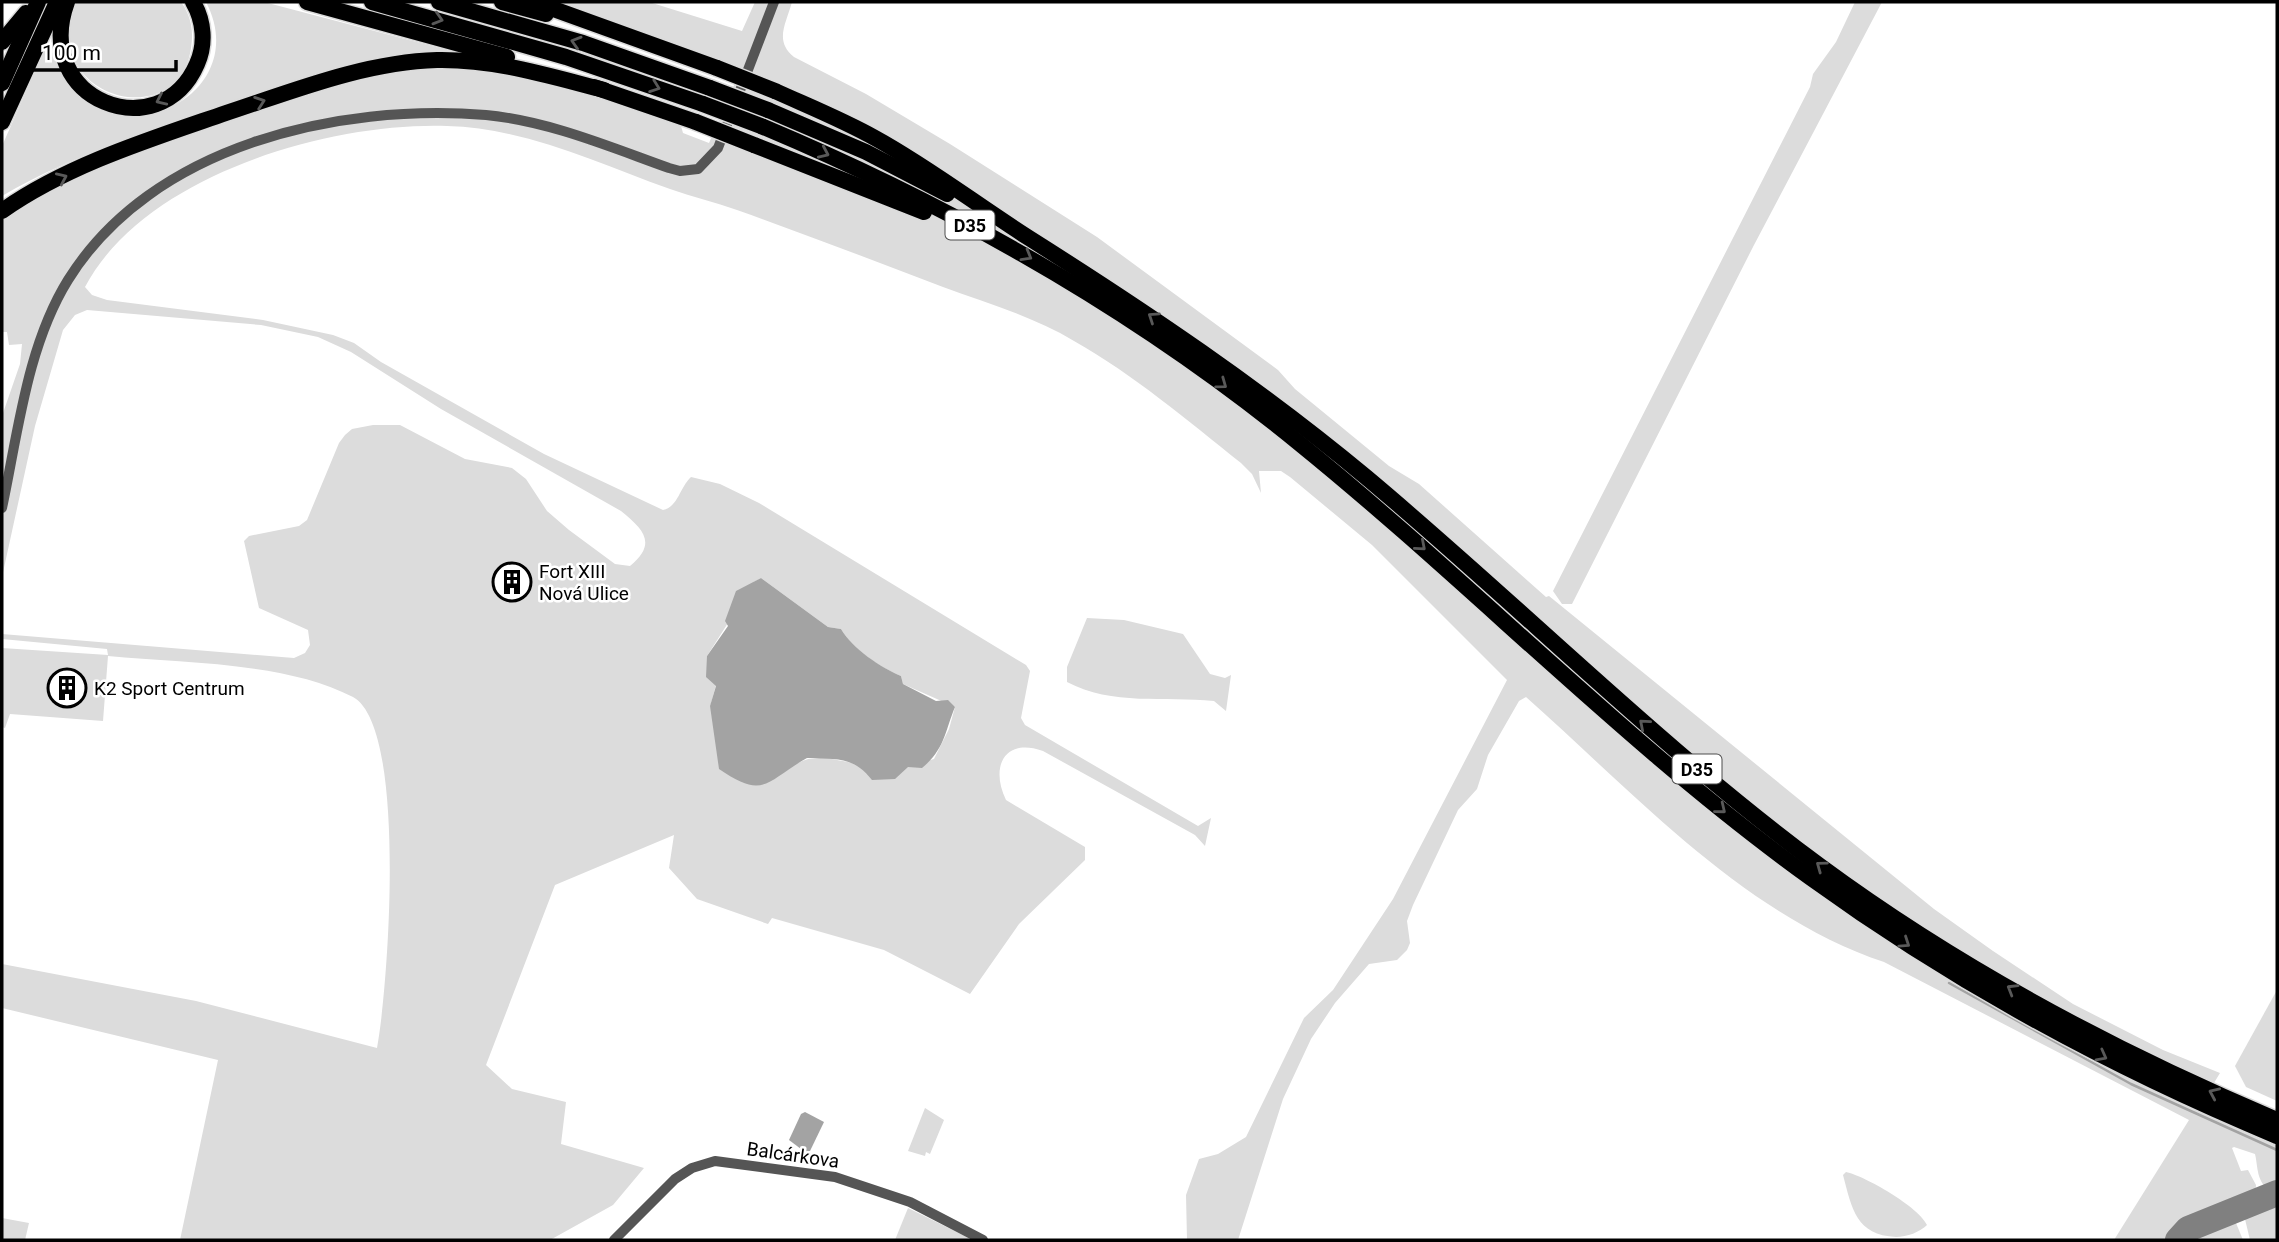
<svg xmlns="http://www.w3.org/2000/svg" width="2279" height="1242" viewBox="0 0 2279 1242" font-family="Roboto,sans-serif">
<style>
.green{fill:#dcdcdc;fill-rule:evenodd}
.water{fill:#a3a3a3}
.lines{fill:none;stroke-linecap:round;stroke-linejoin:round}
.stream{stroke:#a3a3a3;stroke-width:2.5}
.taxiway{stroke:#808080;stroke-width:26}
.highway-casing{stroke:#dbdbdb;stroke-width:19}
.minor{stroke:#555;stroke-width:10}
.highway{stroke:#000;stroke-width:16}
.highway-bridge-casing{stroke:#dbdbdb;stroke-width:19;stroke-linecap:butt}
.highway-bridge{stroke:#000;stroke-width:16}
.oneway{stroke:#595959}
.labels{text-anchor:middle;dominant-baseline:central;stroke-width:5;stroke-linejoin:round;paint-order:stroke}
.shield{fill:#fff;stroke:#4c4c4c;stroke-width:2}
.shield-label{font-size:18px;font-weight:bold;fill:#000}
.poi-label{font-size:19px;fill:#000;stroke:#fff;text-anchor:start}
.street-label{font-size:19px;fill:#000;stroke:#fff}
</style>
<rect width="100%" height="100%" fill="#fff"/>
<!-- green -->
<g class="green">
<path d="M 76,2 L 181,2 C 191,15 194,32 191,48 C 179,135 37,99 76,2 Z"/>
<path d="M 206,2 L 264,2 L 451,51 C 376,53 304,79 234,102 C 154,129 74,154 2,196 L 2,146 L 48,42 C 55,58 62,76 74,89 C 141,153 250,86 206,2 Z"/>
<path d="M 544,2 L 649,2 L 742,31 L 755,2 L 792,2 C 786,24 774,41 794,57 L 866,94 L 950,144 L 1097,237 L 1278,370 L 1295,389 L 1389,466 L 1419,484 L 1546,597 L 1549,596 L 1934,909 L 1993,951 L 2073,1004 L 2163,1050 L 2220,1073 L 2197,1111 L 2277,1145 L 2277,1189 L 2271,1190 C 2256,1184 2258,1165 2255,1154 L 2234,1147 L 2232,1148 L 2241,1171 L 2248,1170 L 2256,1185 L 2255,1196 L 2247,1200 L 2247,1204 L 2243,1202 L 2192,1224 L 2174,1240 L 2114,1240 L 2189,1120 L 1884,962 C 1745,916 1633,792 1526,697 L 1519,701 L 1488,755 L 1477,789 L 1458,810 L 1413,905 L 1407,921 L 1410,943 L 1407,950 L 1397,960 L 1369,964 L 1335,1003 L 1311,1039 L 1283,1099 L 1238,1240 L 1187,1240 L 1186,1195 L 1199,1159 L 1218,1154 L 1246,1137 L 1304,1018 L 1333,990 L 1393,899 L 1507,680 L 1372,545 L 1290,477 L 1281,471 L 1259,471 L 1261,493 L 1252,474 L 1241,463 C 1187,420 1134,375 1074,341 C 1034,317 987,303 943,287 C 875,261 807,235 737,210 C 715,202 692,197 670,189 C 597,163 526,128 447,126 C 329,122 144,175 85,287 L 92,295 L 107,300 L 263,320 L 333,335 L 354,343 L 381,362 L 544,454 L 663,510 C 678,507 680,487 691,477 L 720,484 L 759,503 L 1026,665 L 1030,671 L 1021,718 L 1025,725 L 1198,826 L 1211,818 L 1205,846 L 1195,835 L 1043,751 C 1004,737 990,767 1006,800 L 1085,847 L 1085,860 L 1019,924 L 970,994 L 884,950 L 772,918 L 768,924 L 697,899 L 669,868 L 674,835 L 555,885 L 486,1065 L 512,1089 L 566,1102 L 561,1144 L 644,1168 L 613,1205 L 550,1240 L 180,1240 L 218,1060 L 2,1008 L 2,964 L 196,1001 L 377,1048 C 388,990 408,727 353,697 C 287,662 182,663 108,656 L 103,721 L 10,714 L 5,728 L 2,727 L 2,648 L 108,655 L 107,649 L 2,639 L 2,634 L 294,658 L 305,653 L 310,645 L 308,630 L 259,608 L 244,541 L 249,536 L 299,526 L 307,520 L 339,443 L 345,435 L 352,429 L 373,425 L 400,425 L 465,459 L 512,468 L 526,479 L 547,511 L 569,530 L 615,564 L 630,566 C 658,543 643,529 621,511 L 441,409 L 351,352 L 318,337 L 261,325 L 87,310 L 75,315 L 63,330 L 35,426 L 2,577 L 2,416 L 20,364 L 22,344 L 9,345 L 7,332 L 2,332 L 2,217 L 63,184 L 151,147 L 320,89 L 411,67 L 490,68 L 600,95 L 681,126 L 683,133 L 709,143 L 741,69 ZM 761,578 L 828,627 L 841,629 C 853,649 879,667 901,676 L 903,684 L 955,707 L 949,729 L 934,759 C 910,766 887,769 862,765 C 843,762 817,752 798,763 L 710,707 L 716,685 L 707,656 L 754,582 Z"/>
<polygon points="1855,2 1882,2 1754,245 1572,604 1562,604 1553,591 1810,87 1813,74 1836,42"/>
<path d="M 1087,618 L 1124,620 L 1183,634 L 1210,674 L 1225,678 L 1231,675 L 1226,711 L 1214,701 C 1165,696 1112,706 1067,682 L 1067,667 Z"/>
<polygon points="2277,990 2277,1101 2246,1087 2235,1066"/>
<polygon points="925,1108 944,1120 930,1154 926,1152 925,1156 908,1151"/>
<path d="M 1846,1172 C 1865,1176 1919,1207 1927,1225 C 1920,1232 1907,1237 1896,1237 C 1856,1235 1852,1209 1843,1175 Z"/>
<polygon points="2277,1198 2277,1240 2250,1240 2244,1215 2249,1208 2253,1210"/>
<polygon points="908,1208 973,1240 895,1240"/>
<polygon points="2,1218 29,1223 25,1240 2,1240"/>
<polygon points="2224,1221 2236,1223 2243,1240 2186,1240 2196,1232"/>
</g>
<!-- water -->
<g class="water">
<path d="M 761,578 L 828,627 L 841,629 C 853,649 880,667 901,676 L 903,684 L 936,701 L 948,700 L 955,707 C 945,731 945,749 922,768 L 908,767 L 895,779 L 872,780 C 852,755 836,760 807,758 C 767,780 765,801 719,769 L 710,706 L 716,686 L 706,677 L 707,656 L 728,626 L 725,621 L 736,591 Z"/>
<polygon points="805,1112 824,1122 810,1151 805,1152 789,1140 801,1114"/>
</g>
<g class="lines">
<!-- stream -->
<polyline class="stream" points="1949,983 2131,1084 2277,1150"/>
<!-- taxiway -->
<polyline class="taxiway" points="2178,1240 2188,1229 2277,1193"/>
<defs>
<g id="highway">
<path d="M 67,2 C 31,101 160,149 197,64 C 206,44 204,21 193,2"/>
<polyline points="307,2 507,57"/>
<polyline points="372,2 566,57 703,104"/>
<polyline points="439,2 583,43 710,88"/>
<polyline points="502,2 546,14"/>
<polyline points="534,2 717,68"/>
<polyline points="2,42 26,13"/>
<polyline points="2,83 38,2"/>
<polyline points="594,87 696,122"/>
<path d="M 775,91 C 808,106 843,120 875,138 C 928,167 977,205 1029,238 C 1146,312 1259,388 1366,477 C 1519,605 1659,747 1820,866 C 1961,970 2116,1052 2277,1120"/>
<polyline points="768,110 866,152 947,194"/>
<polyline points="2,122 57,2"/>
<path d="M 761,126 C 954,207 1137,311 1299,443 C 1473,584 1629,747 1811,878 C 1956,983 2113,1068 2277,1136"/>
<polyline points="754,145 924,212"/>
<path d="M 2,211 C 67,165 151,139 226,113 C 293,91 365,62 437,60 C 495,59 549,76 604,90"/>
</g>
</defs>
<!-- highway casing -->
<use href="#highway" class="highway-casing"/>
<!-- minor -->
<g class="minor">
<path d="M 2,508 C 18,433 27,346 68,280 C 152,145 338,103 486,115 C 549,121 610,147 669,168 L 680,171 L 698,169 L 718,148 L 774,2"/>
<polyline points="614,1240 675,1179 692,1168 715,1161 835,1177 910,1202 983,1240"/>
</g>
<!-- highway -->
<use href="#highway" class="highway"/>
<defs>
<g id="highway-bridge">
<polyline points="717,68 775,91"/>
<polyline points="710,88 768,110"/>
<polyline points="703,104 761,126"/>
<polyline points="696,122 754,145"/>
</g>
</defs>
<!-- highway-bridge casing -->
<use href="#highway-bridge" class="highway-bridge-casing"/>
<!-- highway-bridge -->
<use href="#highway-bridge" class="highway-bridge"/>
</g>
<!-- one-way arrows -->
<defs><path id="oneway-chevron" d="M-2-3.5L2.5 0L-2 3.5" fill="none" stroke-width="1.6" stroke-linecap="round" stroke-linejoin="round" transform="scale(1.75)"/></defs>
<g class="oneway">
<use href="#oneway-chevron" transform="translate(438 19) rotate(17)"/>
<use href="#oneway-chevron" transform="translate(576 42) rotate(-163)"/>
<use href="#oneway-chevron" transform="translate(655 87) rotate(20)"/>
<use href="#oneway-chevron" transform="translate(161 100) rotate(155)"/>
<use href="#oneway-chevron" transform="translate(260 102) rotate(-19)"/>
<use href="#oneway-chevron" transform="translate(824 153) rotate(24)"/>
<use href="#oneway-chevron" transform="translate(62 178) rotate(-24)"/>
<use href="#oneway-chevron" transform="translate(1027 256) rotate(30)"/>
<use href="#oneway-chevron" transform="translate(1153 317) rotate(-146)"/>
<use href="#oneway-chevron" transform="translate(1222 384) rotate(36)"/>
<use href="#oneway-chevron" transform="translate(1421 546) rotate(41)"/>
<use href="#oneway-chevron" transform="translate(1644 724) rotate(-139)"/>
<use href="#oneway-chevron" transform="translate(1721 809) rotate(39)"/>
<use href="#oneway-chevron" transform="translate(1821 866) rotate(-144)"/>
<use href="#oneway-chevron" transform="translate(1905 943) rotate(34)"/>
<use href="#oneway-chevron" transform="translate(2012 989) rotate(-149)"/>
<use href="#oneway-chevron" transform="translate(2102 1056) rotate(28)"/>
<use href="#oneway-chevron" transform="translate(2214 1093) rotate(-156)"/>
</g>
<!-- icons -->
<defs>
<symbol id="building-ring" viewBox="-11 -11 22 22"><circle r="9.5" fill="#fff" stroke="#000" stroke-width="1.5"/><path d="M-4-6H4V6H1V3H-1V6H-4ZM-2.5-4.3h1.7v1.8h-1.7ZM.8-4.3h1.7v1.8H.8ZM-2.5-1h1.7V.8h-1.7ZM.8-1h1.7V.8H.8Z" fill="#000"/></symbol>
</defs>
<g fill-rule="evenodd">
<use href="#building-ring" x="490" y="560" width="44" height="44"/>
<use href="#building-ring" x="45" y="666" width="44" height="44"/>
</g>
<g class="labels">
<!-- shield labels -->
<g class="shield">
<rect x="945.5" y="210.5" width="49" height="29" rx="5"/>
<rect x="1672.5" y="754.5" width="49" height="29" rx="5"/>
</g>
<g class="shield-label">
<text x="970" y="225">D35</text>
<text x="1697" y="769">D35</text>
</g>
<!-- poi labels -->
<g class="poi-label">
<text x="539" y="571">Fort XIII<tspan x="539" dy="22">Nová Ulice</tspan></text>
<text x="94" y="688">K2 Sport Centrum</text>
</g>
<!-- street labels -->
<g class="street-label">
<text transform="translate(793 1155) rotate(8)">Balcárkova</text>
</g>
</g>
<!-- border -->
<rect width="2279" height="1242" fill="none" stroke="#000000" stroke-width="7"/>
<!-- scale -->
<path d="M32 60v10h144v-10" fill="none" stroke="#000000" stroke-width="3.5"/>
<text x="42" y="60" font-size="21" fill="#000000" stroke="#ffffff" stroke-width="5" paint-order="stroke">100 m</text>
</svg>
